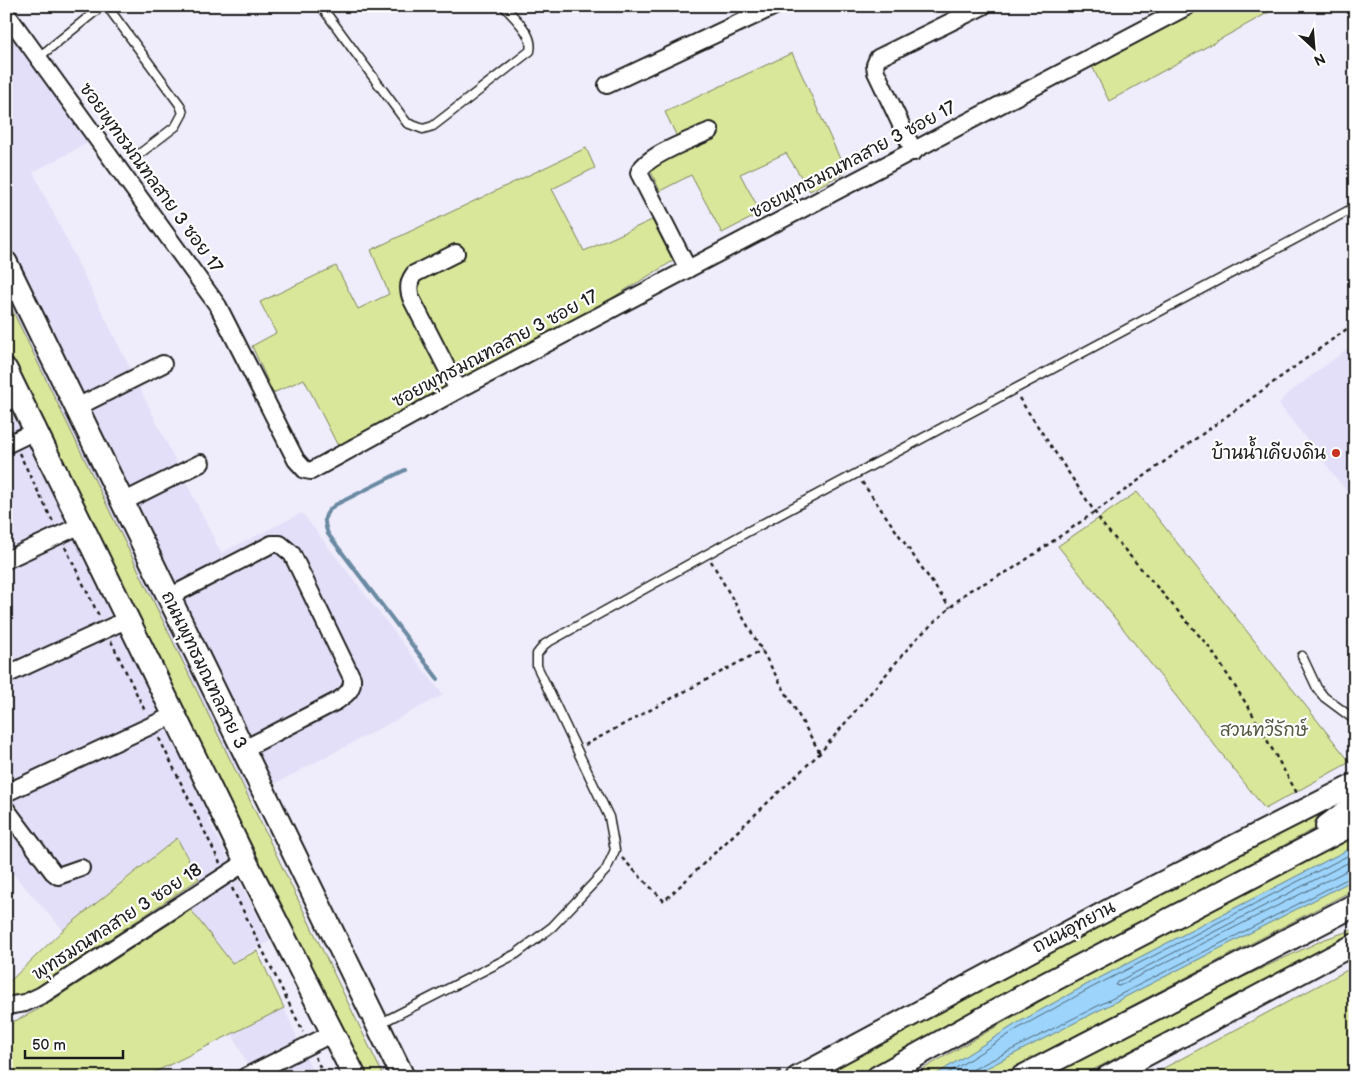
<svg xmlns="http://www.w3.org/2000/svg" width="1361" height="1083" viewBox="0 0 1361 1083" font-family="'Balsamiq Sans','Playpen Sans Thai',sans-serif">
<style>
.built{fill:#e4dff9}
.green{fill:#d8e79a;stroke:#7a825b}
.water{fill:#9cd4fb;stroke:#698aa2}
.lines{fill:none;stroke-linecap:round;stroke-linejoin:round}
.shore{stroke:#4f6675;stroke-width:1}
.stream{stroke:#698aa2;stroke-width:4}
.service-casing{stroke:#1c1c1c;stroke-width:11}
.minor-casing{stroke:#1c1c1c;stroke-width:20}
.tertiary-casing{stroke:#1c1c1c;stroke-width:24}
.secondary-casing{stroke:#1c1c1c;stroke-width:26}
.path{stroke:#1c1c1c;stroke-width:2.5;stroke-dasharray:4 4;stroke-linecap:butt}
.service{stroke:#fff;stroke-width:8}
.minor{stroke:#fff;stroke-width:16}
.tertiary{stroke:#fff;stroke-width:20}
.secondary{stroke:#fff;stroke-width:22}
.poi-dot{fill:#c8321e;stroke:#fff;stroke-width:2}
.labels{text-anchor:middle;dominant-baseline:central;stroke-width:4.5;stroke-linejoin:round;paint-order:stroke}
.street-label{font-size:18px;fill:#1c1c1c;stroke:#fff}
.poi-label{font-size:18px;fill:#1c1c1c;stroke:#fff;text-anchor:end}
.park-label{font-size:18px;fill:#545942;stroke:#fff}
</style>
<rect width="100%" height="100%" fill="#efecfb"/>
<filter id="ink" filterUnits="userSpaceOnUse"><feTurbulence type="fractalNoise" baseFrequency=".02" numOctaves="2"/><feDisplacementMap in="SourceGraphic" scale="10" xChannelSelector="R" yChannelSelector="G"/><feConvolveMatrix kernelMatrix="1 2 1 2 8 2 1 2 1" color-interpolation-filters="sRGB"/></filter>
<g filter="url(#ink)">
<!-- built -->
<g class="built">
<polygon points="6,6 14,6 105,134 33,172 221,553 302,513 443,695 208,819 270,941 232,963 191,910 199,879 177,838 63,930 6,866"/>
<polygon points="1355,343 1355,502 1279,404 1285,396"/>
<polygon points="284,1008 315,1077 253,1077 232,1033"/>
</g>
<!-- green -->
<g class="green">
<polygon points="1203,6 1280,6 1109,101 1091,64"/>
<polygon points="792,53 846,172 810,191 786,153 740,174 761,213 722,233 691,175 660,191 645,159 679,141 665,112"/>
<polygon points="586,148 595,168 552,189 584,251 652,220 673,261 604,303 338,446 304,379 273,393 252,346 276,333 260,302 336,266 358,309 389,294 371,250"/>
<polygon points="6,297 384,1077 360,1077 305,966 6,349"/>
<polygon points="1137,492 1350,762 1265,809 1058,546"/>
<polygon points="1355,791 1355,799 1314,829 855,1077 815,1077 983,985"/>
<polygon points="1355,835 1355,846 1088,984 1016,1024 932,1077 909,1077 1075,981"/>
<polygon points="177,838 199,879 20,999 6,996 6,985 63,930"/>
<polygon points="1355,879 1355,889 996,1077 969,1077"/>
<polygon points="191,910 232,963 257,951 284,1008 145,1077 6,1077 6,1021 11,1023 39,1009"/>
<polygon points="1355,929 1355,935 1079,1077 1044,1077 1164,1014 1325,939"/>
<polygon points="1355,966 1355,1077 1147,1077"/>
</g>
<!-- water -->
<polygon class="water" points="1355,846 1355,879 969,1077 932,1077 1016,1024 1088,984"/>
<g class="lines">
<!-- shore -->
<g class="shore">
<polyline points="1355,859 1117,982 1115,985 1119,986 1348,870 1355,868"/>
<polyline points="942,1077 1019,1028 1091,988 1355,852"/>
<polyline points="969,1077 972,1070 1355,875"/>
</g>
<!-- stream -->
<path class="stream" d="M 405,470 L 335,505 C 323,514 323,520 328,534 L 438,679"/>
<defs>
<g id="service">
<polyline points="107,6 180,105 183,113 176,126 134,158"/>
<path d="M 321,6 L 407,123 L 423,129 L 433,126 L 530,51 C 534,34 515,19 504,6"/>
<polyline points="39,57 102,6"/>
<polyline points="1302,656 1317,688 1324,697 1355,720"/>
<polyline points="379,1024 516,954 552,927 606,870 615,850 609,817 537,666 537,654 545,644 747,532 1355,207"/>
</g>
<g id="minor">
<polyline points="6,13 218,306 296,460 305,470 311,471 458,390 1188,6"/>
<polyline points="607,85 775,6"/>
<polyline points="914,152 876,72 875,65 878,58 983,6"/>
<path d="M 456,253 L 414,274 C 408,282 408,291 412,300 L 458,390"/>
<path d="M 688,269 L 639,173 C 644,156 693,139 710,131"/>
<polyline points="77,407 163,364"/>
<polyline points="6,445 35,431"/>
<polyline points="123,502 201,463"/>
<polyline points="6,560 81,525"/>
<path d="M 169,597 L 272,544 L 280,544 L 292,554 L 352,678 C 353,690 347,694 337,701 L 242,750"/>
<polyline points="6,675 126,620"/>
<polyline points="6,793 174,715"/>
<polyline points="6,809 53,872 58,876 81,868"/>
<polyline points="6,1006 25,1003 42,995 246,862"/>
<polyline points="245,1077 333,1033"/>
</g>
<g id="tertiary">
<polyline points="797,1077 1123,902 1355,784"/>
<polyline points="1106,1077 1355,944"/>
</g>
<g id="secondary">
<polyline points="6,263 403,1077"/>
<polyline points="6,370 246,862 355,1077"/>
<polyline points="1327,826 1355,805"/>
<polyline points="878,1077 1034,990 1355,823"/>
<polyline points="1022,1077 1355,905"/>
</g>
</defs>
<!-- service casing -->
<use href="#service" class="service-casing"/>
<!-- minor casing -->
<use href="#minor" class="minor-casing"/>
<!-- tertiary casing -->
<use href="#tertiary" class="tertiary-casing"/>
<!-- secondary casing -->
<use href="#secondary" class="secondary-casing"/>
<!-- path -->
<g class="path">
<polyline points="6,235 12,247"/>
<polyline points="1019,398 1104,526 1210,648 1249,708 1298,795"/>
<polyline points="19,453 53,522"/>
<polyline points="862,482 950,608"/>
<polyline points="65,547 99,616"/>
<polyline points="711,561 820,753"/>
<polyline points="111,641 146,713"/>
<polyline points="159,738 220,863"/>
<polyline points="585,745 762,650"/>
<polyline points="622,858 664,901 820,753 915,640 968,591 1011,570 1095,512 1355,323"/>
<polyline points="232,888 303,1032"/>
<polyline points="315,1057 325,1077"/>
<polyline points="770,1077 784,1070"/>
</g>
<!-- service -->
<use href="#service" class="service"/>
<!-- minor -->
<use href="#minor" class="minor"/>
<!-- tertiary -->
<use href="#tertiary" class="tertiary"/>
<!-- secondary -->
<use href="#secondary" class="secondary"/>
</g>
</g>
<!-- markers -->
<circle class="poi-dot" cx="1336" cy="453" r="5"/>
<g class="labels">
<!-- street labels -->
<g class="street-label">
<text transform="translate(853 160) rotate(-28)">ซอยพุทธมณฑลสาย 3 ซอย 17</text>
<text transform="translate(151 178) rotate(54)">ซอยพุทธมณฑลสาย 3 ซอย 17</text>
<text transform="translate(495 349) rotate(-28)">ซอยพุทธมณฑลสาย 3 ซอย 17</text>
<text transform="translate(204 670) rotate(64)">ถนนพุทธมณฑลสาย 3</text>
<text transform="translate(117 922) rotate(-33)">พุทธมณฑลสาย 3 ซอย 18</text>
<text transform="translate(1074 927) rotate(-28)">ถนนอุทยาน</text>
</g>
<!-- poi labels -->
<g class="poi-label">
<text x="1326" y="453">บ้านน้ำเคียงดิน</text>
</g>
<!-- park labels -->
<g class="park-label">
<text x="1264" y="730">สวนทวีรักษ์</text>
</g>
</g>
<!-- margin -->
<rect width="1361" height="1083" fill="none" stroke="#fff" stroke-width="25"/>
<rect x="12" y="12" width="1336" height="1058" fill="none" stroke="#1c1c1c" stroke-width="2" filter="url(#ink)"/>
<!-- north arrow -->
<g transform="translate(1314 48) rotate(154)" stroke="#ffffff" stroke-width="4" paint-order="stroke">
<path d="M0-4L9 19L0 12L-9 19Z" fill="#1c1c1c"/>
<text y="-8" font-size="14" font-weight="bold" text-anchor="middle" fill="#1c1c1c">N</text>
</g>
<!-- scale -->
<path d="M25 1050v8h98v-8" fill="none" stroke="#1c1c1c" stroke-width="2.5"/>
<text x="32" y="1050" font-size="15" fill="#1c1c1c" stroke="#ffffff" stroke-width="4" paint-order="stroke">50 m</text>
</svg>
